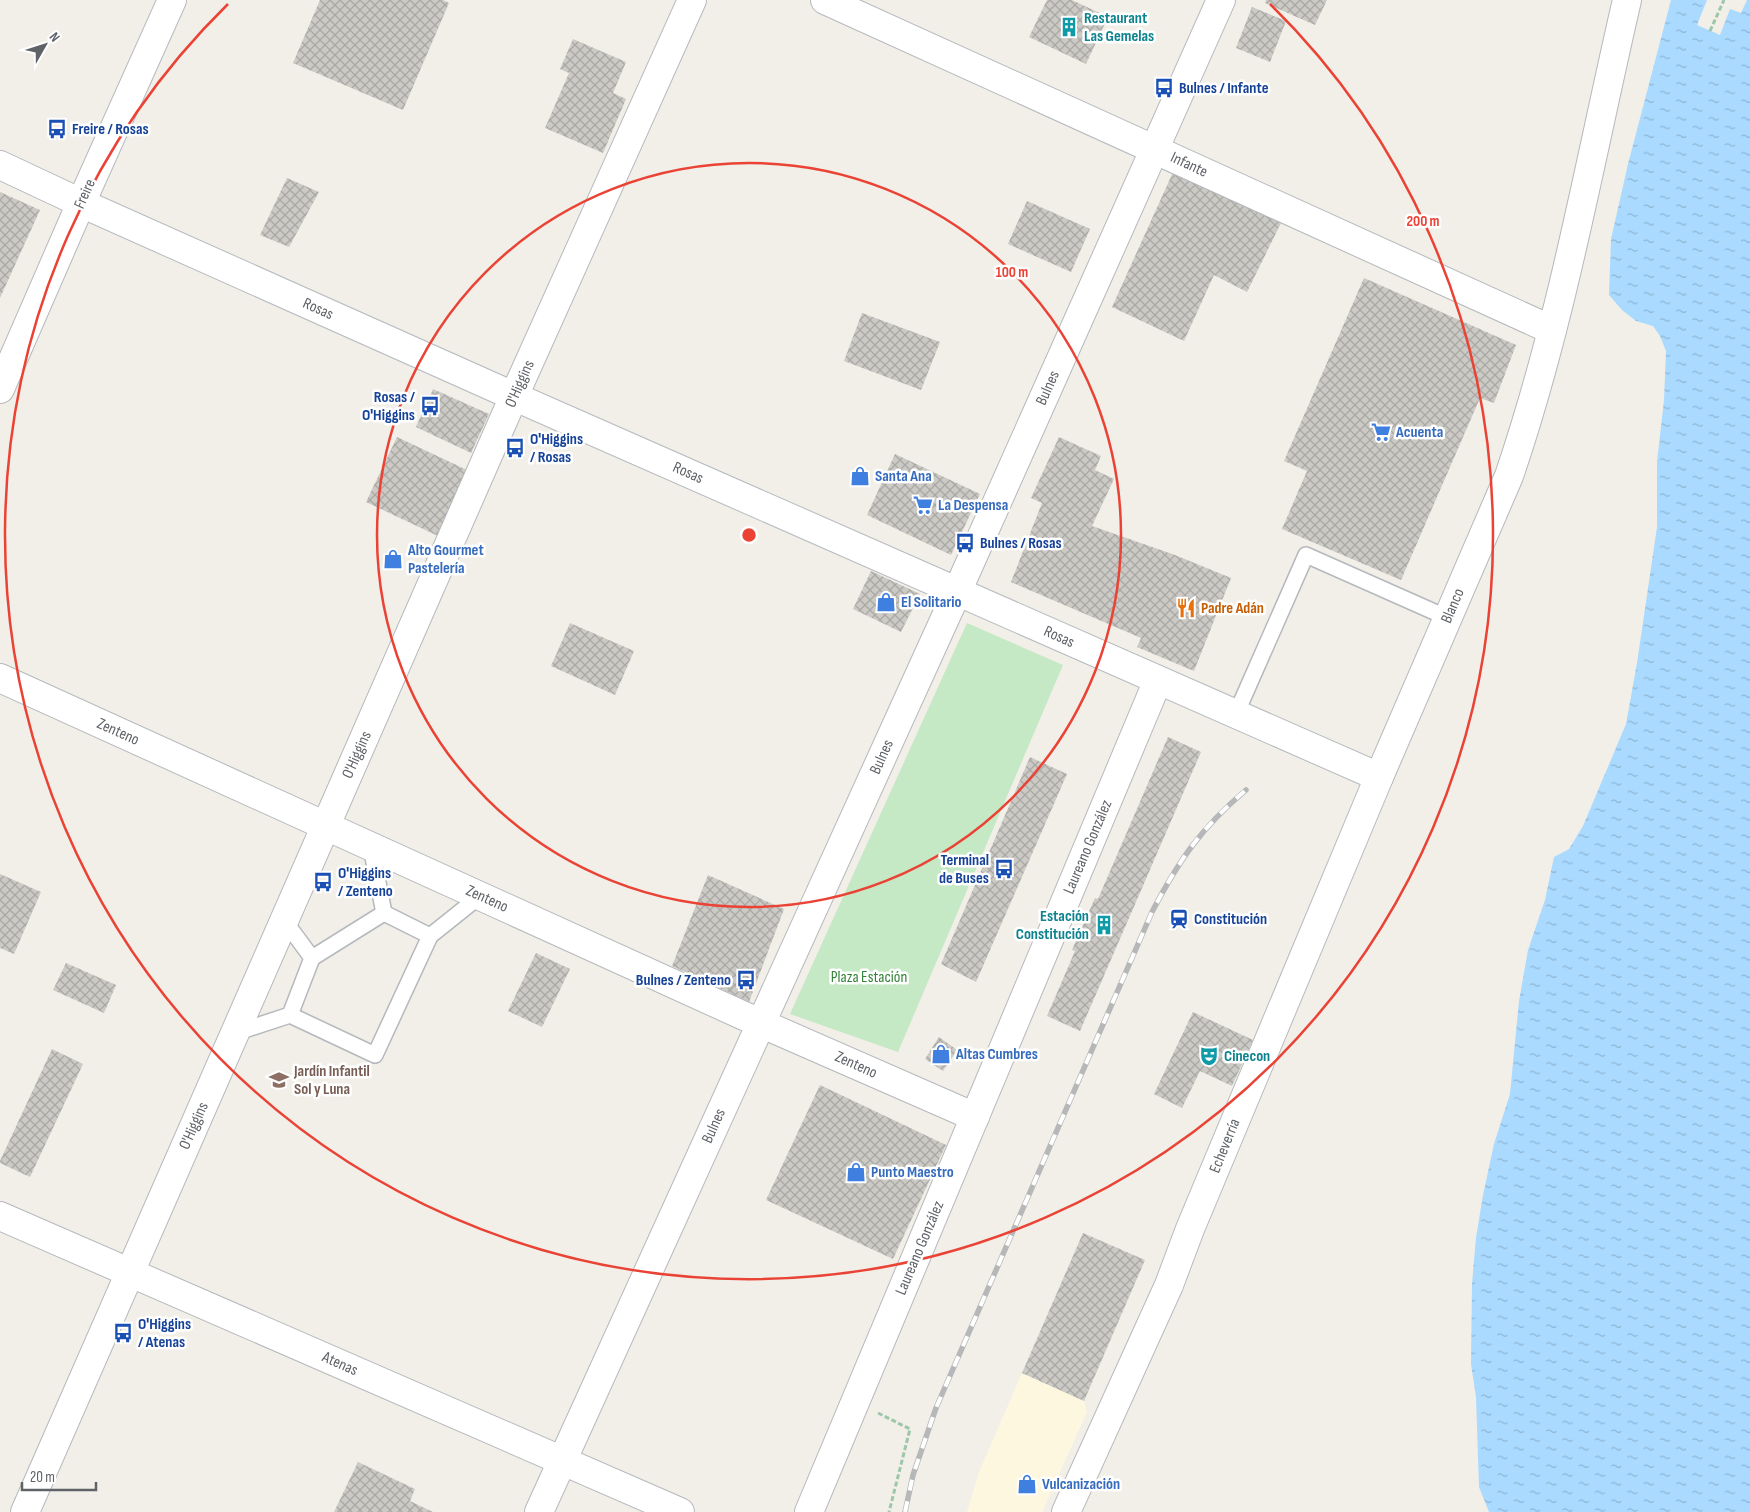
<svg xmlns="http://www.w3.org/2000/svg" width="1750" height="1512" viewBox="0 0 1750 1512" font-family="'Sofia Sans Condensed',sans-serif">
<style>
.commercial{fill:#fef7e0}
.green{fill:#c5e8c5}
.water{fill:url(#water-ripples)}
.pier{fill:#f1efe8}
.building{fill:url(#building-cross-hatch)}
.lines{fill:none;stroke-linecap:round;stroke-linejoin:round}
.service-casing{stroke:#b5b8bc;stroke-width:18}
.minor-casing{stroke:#b5b8bc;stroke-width:30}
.tertiary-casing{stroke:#b5b8bc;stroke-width:30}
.secondary-casing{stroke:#b6babf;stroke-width:30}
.path{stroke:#9cc7a9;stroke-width:3;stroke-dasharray:5 2.5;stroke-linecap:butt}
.service{stroke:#fff;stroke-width:15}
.minor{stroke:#fff;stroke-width:28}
.tertiary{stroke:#fff;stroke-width:28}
.secondary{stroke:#fff;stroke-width:28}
.rail-casing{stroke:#b6b7b8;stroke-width:5.5}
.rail{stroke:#fff;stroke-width:4;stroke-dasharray:11;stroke-linecap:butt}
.ring{fill:none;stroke:#ea4335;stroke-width:2.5}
.labels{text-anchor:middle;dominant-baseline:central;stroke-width:5;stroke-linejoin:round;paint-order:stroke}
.culture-label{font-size:16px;font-weight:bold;fill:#0d838f;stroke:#fff;text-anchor:start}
.transit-label{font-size:16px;font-weight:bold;fill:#164399;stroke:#fff;text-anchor:start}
.street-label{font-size:16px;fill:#5f6368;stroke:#fff}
.shop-label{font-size:16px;font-weight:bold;fill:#366cbe;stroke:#fff;text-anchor:start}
.food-label{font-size:16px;font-weight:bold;fill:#c56008;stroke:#fff;text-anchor:start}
.park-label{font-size:16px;fill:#348238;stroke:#fff}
.education-label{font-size:16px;font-weight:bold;fill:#785e54;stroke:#fff;text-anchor:start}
.centre{fill:#ea4335;stroke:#fff;stroke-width:2.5}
.ring-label{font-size:15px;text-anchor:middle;font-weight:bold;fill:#ea4335;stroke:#fff;stroke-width:5;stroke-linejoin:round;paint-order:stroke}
</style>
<defs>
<pattern id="water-ripples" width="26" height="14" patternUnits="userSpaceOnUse" patternTransform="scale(1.25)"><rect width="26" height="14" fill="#aadaff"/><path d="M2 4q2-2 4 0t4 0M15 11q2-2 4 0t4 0" fill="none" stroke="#8eb4d2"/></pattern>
<pattern id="building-cross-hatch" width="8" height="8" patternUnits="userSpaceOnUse" patternTransform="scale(1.25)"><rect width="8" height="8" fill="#cccac5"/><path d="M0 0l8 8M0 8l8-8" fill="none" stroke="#a9a8a4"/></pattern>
</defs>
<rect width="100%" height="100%" fill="#f1efe8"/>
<!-- commercial -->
<polygon class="commercial" points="1022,1373 1084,1401 1087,1412 1042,1512 967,1512 979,1472"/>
<!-- green -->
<polygon class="green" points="967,623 1063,665 898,1052 790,1014"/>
<!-- water -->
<polygon class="water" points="1671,0 1750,0 1750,1512 1489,1512 1479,1487 1476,1397 1471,1364 1472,1284 1476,1238 1483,1195 1494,1144 1510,1094 1519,1001 1528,950 1545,900 1554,857 1569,849 1583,826 1626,724 1637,663 1657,527 1657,462 1664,400 1666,351 1660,336 1653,326 1636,321 1622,310 1609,295 1611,239 1628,164"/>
<!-- pier -->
<polygon class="pier" points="1707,0 1747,0 1741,13 1730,9 1720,35 1697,25"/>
<!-- building -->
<g class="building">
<polygon points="320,0 443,0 449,3 403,110 293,63"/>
<polygon points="1047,0 1072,0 1108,17 1086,64 1029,37"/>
<polygon points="1266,0 1327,0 1315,25 1265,3"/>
<polygon points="1252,7 1286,21 1270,62 1236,48"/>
<polygon points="573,39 626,62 613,93 626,99 603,153 545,128 569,73 560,69"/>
<polygon points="1174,170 1251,206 1281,223 1247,292 1214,275 1184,341 1112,307"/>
<polygon points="287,178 319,192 289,247 260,235"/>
<polygon points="0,192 40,210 0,298"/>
<polygon points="1027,201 1090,229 1071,272 1008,244"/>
<polygon points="1364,278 1516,345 1494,403 1480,398 1401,580 1282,529 1307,471 1284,461"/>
<polygon points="862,313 940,342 921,390 844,361"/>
<polygon points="433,389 489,414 471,453 416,427"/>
<polygon points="397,437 469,471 438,536 366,502"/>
<polygon points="1059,437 1101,456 1095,470 1114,479 1092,526 1175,555 1231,578 1194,671 1137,647 1141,638 1011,582 1042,503 1031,498"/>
<polygon points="895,454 980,494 951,555 867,515"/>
<polygon points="871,571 920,594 901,632 853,609"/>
<polygon points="570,623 634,651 615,695 551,666"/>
<polygon points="1168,737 1201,752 1080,1031 1047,1016 1075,951 1072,950 1095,898 1098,899"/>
<polygon points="1030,757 1067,774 976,982 941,964"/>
<polygon points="0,874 41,892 14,954 0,948"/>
<polygon points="708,875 784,909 749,1002 672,966"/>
<polygon points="536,953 570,969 542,1027 508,1011"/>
<polygon points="66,963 116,985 104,1013 53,990"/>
<polygon points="1193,1012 1253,1040 1232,1086 1200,1071 1182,1108 1154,1094"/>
<polygon points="939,1037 957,1050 943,1071 925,1059"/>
<polygon points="52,1049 83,1064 30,1177 0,1163 0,1161"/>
<polygon points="820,1085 946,1145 893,1259 766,1200"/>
<polygon points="1083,1233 1145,1260 1084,1401 1022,1373"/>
<polygon points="358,1462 415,1489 410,1501 433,1512 334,1512"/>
</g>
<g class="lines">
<defs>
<g id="service">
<polyline points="1236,714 1306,555 1448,618"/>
<polyline points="371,847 384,913 430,936 480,896"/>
<polyline points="312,958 384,913"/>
<polyline points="290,1015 375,1055 430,936"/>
<polyline points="235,1033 290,1015 312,958 284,920"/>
</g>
<g id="minor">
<polyline points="825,0 1552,330"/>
<polyline points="0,389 81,203"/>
<polyline points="0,678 742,1015 975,1117"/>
<path d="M 1379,777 L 1509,476 C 1562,321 1590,159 1627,0"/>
<polyline points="0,1216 680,1512"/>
<polyline points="809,1512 1158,680"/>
</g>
<g id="tertiary">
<polyline points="0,165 81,203"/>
<polyline points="25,1512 514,396"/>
<polyline points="539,1512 957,592 1221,0"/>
</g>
<g id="secondary">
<polyline points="172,0 81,203 538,407 1379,777 1190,1229 1169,1285 1066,1512"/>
<polyline points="514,396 692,0"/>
</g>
</defs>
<!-- service casing -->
<use href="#service" class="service-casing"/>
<!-- minor casing -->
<use href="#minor" class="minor-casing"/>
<!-- tertiary casing -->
<use href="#tertiary" class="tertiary-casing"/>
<!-- secondary casing -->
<use href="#secondary" class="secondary-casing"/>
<!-- path -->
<g class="path">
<polyline points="1710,31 1724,0"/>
<polyline points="878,1413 910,1429 889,1512"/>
</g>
<!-- service -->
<use href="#service" class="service"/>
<!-- minor -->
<use href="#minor" class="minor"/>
<!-- tertiary -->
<use href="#tertiary" class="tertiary"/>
<!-- secondary -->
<use href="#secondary" class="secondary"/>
<defs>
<path id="rail" d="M 905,1512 L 913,1475 L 936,1408 L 1152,912 C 1179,860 1201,828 1246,790"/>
</defs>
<!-- rail casing -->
<use href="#rail" class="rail-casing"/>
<!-- rail -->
<use href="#rail" class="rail"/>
</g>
<!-- distance rings -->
<g class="ring">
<circle cx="749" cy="535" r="372"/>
<path d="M1270 4A744 744 0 1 1 228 4"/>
</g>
<!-- icons -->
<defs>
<symbol id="building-bare" viewBox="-9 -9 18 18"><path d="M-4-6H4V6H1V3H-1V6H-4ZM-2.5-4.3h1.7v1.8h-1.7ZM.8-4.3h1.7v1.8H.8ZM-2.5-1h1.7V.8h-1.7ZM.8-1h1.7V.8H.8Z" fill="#0f9aa8" stroke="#fff" stroke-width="2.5" paint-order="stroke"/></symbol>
<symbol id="bus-bare" viewBox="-9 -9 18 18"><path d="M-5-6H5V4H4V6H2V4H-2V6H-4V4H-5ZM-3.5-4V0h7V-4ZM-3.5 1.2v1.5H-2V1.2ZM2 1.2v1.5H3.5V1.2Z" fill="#1a4fb4" stroke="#fff" stroke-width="2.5" paint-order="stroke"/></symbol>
<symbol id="supermarket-bare" viewBox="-9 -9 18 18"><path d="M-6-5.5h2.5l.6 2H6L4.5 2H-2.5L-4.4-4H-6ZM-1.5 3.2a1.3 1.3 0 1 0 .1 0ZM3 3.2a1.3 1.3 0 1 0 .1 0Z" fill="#3f7fe0" stroke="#fff" stroke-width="2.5" paint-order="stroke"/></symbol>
<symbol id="shop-bare" viewBox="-9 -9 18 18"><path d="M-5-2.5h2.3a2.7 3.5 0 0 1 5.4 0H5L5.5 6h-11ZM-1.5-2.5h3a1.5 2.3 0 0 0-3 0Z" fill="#3f7fe0" stroke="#fff" stroke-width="2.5" paint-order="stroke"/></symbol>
<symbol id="restaurant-bare" viewBox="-9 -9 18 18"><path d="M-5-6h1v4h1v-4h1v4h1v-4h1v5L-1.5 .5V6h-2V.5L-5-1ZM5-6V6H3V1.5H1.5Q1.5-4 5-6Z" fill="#e8710a" stroke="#fff" stroke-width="2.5" paint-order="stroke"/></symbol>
<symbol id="station-bare" viewBox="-9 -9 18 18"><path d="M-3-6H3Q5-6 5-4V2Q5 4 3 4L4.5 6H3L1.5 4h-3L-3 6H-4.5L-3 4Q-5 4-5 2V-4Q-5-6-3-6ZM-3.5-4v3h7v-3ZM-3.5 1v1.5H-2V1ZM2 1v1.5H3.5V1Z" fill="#1a4fb4" stroke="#fff" stroke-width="2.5" paint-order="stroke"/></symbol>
<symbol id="theatre-bare" viewBox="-9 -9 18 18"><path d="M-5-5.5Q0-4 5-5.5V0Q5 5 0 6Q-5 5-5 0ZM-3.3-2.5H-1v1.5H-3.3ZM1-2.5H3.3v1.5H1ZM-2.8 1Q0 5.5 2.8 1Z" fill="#0f9aa8" stroke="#fff" stroke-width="2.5" paint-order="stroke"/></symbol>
<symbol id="school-bare" viewBox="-9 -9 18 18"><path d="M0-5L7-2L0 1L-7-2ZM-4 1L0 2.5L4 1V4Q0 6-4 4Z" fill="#8d6e63" stroke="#fff" stroke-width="2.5" paint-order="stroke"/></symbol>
</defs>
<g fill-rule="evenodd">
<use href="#building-bare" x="1055" y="13" width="28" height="28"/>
<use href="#bus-bare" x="1150" y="74" width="28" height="28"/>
<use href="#bus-bare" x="43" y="115" width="28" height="28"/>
<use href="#bus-bare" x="416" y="392" width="28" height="28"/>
<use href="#supermarket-bare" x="1367" y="418" width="28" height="28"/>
<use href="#bus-bare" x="501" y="434" width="28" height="28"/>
<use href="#shop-bare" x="846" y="462" width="28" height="28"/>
<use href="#supermarket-bare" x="909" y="491" width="28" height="28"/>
<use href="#bus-bare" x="951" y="529" width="28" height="28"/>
<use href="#shop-bare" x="379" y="545" width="28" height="28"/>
<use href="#shop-bare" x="872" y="588" width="28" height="28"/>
<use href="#restaurant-bare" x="1172" y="594" width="28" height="28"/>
<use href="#bus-bare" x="990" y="855" width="28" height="28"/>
<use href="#bus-bare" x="309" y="868" width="28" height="28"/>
<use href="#station-bare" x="1165" y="905" width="28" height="28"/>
<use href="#building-bare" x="1090" y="911" width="28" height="28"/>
<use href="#bus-bare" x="732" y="966" width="28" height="28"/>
<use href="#shop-bare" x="927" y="1040" width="28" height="28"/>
<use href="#theatre-bare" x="1195" y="1042" width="28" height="28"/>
<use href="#school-bare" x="265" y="1066" width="28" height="28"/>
<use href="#shop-bare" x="842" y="1158" width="28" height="28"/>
<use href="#bus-bare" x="109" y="1319" width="28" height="28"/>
<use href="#shop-bare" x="1013" y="1470" width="28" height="28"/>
</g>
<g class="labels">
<!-- culture labels -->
<g class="culture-label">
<text x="1084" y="18">Restaurant<tspan x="1084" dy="18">Las Gemelas</tspan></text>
<text x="1089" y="916" text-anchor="end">Estación<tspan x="1089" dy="18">Constitución</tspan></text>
<text x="1224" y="1056">Cinecon</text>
</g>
<!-- transit labels -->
<g class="transit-label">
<text x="1179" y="88">Bulnes / Infante</text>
<text x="72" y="129">Freire / Rosas</text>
<text x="415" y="397" text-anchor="end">Rosas /<tspan x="415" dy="18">O'Higgins</tspan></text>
<text x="530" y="439">O'Higgins<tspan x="530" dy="18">/ Rosas</tspan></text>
<text x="980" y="543">Bulnes / Rosas</text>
<text x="989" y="860" text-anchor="end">Terminal<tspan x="989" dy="18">de Buses</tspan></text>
<text x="338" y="873">O'Higgins<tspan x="338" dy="18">/ Zenteno</tspan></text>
<text x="1194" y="919">Constitución</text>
<text x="731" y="980" text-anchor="end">Bulnes / Zenteno</text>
<text x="138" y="1324">O'Higgins<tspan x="138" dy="18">/ Atenas</tspan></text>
</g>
<!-- street labels -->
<g class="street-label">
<text transform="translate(1189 165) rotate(25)">Infante</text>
<text transform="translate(85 194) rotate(-66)">Freire</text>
<text transform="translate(318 309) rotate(24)">Rosas</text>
<text transform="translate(520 384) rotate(-66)">O'Higgins</text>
<text transform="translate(1048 388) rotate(-66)">Bulnes</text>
<text transform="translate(688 473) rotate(24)">Rosas</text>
<text transform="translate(1453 606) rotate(-67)">Blanco</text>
<text transform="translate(1059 637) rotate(24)">Rosas</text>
<text transform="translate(118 732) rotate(24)">Zenteno</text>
<text transform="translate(357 755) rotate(-66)">O'Higgins</text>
<text transform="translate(882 757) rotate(-66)">Bulnes</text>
<text transform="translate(1088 847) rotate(-67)">Laureano González</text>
<text transform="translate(487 899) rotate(24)">Zenteno</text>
<text transform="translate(856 1065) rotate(24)">Zenteno</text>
<text transform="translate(194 1126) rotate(-66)">O'Higgins</text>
<text transform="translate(714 1126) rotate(-66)">Bulnes</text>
<text transform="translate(1225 1146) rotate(-68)">Echeverría</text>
<text transform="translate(920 1248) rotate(-67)">Laureano González</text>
<text transform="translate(340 1364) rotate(24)">Atenas</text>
</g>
<!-- shop labels -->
<g class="shop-label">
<text x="1396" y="432">Acuenta</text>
<text x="875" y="476">Santa Ana</text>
<text x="938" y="505">La Despensa</text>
<text x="408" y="550">Alto Gourmet<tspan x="408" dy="18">Pastelería</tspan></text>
<text x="901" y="602">El Solitario</text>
<text x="956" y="1054">Altas Cumbres</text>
<text x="871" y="1172">Punto Maestro</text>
<text x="1042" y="1484">Vulcanización</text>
</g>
<!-- food labels -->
<g class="food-label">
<text x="1201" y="608">Padre Adán</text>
</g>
<!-- park labels -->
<g class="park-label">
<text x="869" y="977">Plaza Estación</text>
</g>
<!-- education labels -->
<g class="education-label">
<text x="294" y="1071">Jardín Infantil<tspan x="294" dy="18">Sol y Luna</tspan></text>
</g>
</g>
<circle cx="749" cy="535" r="8" class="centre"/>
<g class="ring-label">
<text x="1423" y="226">200 m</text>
<text x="1012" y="277">100 m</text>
</g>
<!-- north arrow -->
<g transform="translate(45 45) rotate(51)" stroke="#ffffff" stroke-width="4" paint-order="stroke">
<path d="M0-4L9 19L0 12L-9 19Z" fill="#5f6368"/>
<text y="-8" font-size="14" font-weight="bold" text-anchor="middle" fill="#5f6368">N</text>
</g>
<!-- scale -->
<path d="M22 1482v8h74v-8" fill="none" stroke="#5f6368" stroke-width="2.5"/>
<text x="30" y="1482" font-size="15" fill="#5f6368" stroke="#ffffff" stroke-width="4" paint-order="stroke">20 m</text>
</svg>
